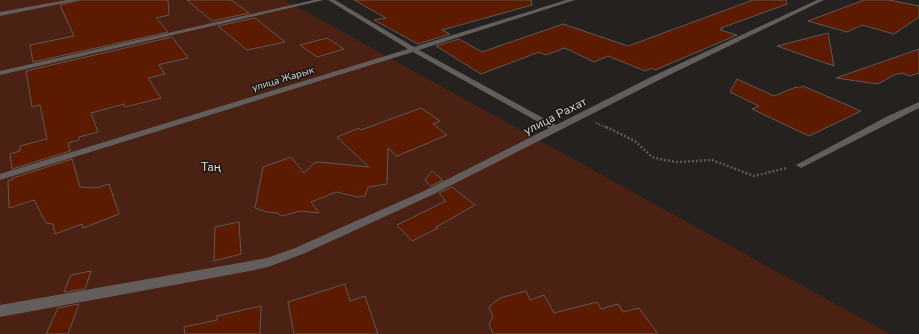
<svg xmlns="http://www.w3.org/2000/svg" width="919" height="334" viewBox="0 0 919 334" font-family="'Nunito Sans',sans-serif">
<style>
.green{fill:#4a2113}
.building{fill:#5c1b01;stroke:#5e5957}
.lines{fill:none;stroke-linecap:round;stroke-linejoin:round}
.path-far1{stroke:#5d5a58;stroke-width:2;stroke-dasharray:1.5 1.5;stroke-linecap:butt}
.path{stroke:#5d5a58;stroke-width:2.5;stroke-dasharray:2 2;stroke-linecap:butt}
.minor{fill:#635e5c;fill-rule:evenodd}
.labels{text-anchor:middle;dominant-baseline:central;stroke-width:3;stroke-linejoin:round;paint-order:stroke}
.far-street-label{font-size:10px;fill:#dddad9;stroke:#1b1816}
.street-label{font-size:12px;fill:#dddad9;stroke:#1b1816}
.park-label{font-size:12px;fill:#f2dcd5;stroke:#1b1816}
</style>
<rect width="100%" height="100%" fill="#25211f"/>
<!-- green -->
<polygon class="green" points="0,0 285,0 890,334 0,334"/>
<!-- building -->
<g class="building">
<polygon points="80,0 168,0 169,15 156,18 168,32 33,62 30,45 74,36 60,5"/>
<polygon points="187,0 231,0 249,13 212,21"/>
<polygon points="354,0 531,0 532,5 442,30 450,34 418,44 374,20 386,18"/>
<polygon points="753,0 786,0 787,4 721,28 723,28 720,30 737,35 655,70 652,68 645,71 608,56 594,62 565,48 546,55 539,52 481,74 436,46 459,39 482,52 563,24 628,46"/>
<polygon points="864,0 889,0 919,6 919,17 894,34 862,25 847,32 808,21"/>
<polygon points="255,18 285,42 247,50 218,26"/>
<polygon points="828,33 834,66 777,46"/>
<polygon points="172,37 188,58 161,64 159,65 165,74 148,78 161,98 125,107 124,104 91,113 98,132 79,137 79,140 68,143 70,151 12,169 10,154 20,151 20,146 47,139 40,105 32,107 26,71"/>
<polygon points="327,38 344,49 317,57 300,45"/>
<polygon points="919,49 919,73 910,76 902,73 894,75 878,84 836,78"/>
<polygon points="737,79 774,96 796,87 799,88 803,86 861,111 809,136 752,109 759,106 730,92"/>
<polygon points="421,108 440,121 433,124 447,135 397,156 388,148 387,184 368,187 365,196 358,197 336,192 311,202 319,213 300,211 282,216 277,213 267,212 255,208 263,167 291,157 304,173 314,163 319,162 369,167 337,137 359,128 361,130"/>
<polygon points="72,159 80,187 96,188 109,184 119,214 83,228 82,224 55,234 53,224 46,223 34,200 9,208 8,181 13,179 13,178"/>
<polygon points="432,171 443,180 431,186 425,180"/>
<polygon points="452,187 475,205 436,227 438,228 412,241 397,225 446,201 439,193"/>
<polygon points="239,222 241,254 214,261 215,227"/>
<polygon points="91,271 85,289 64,292 71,275"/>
<polygon points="345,284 350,301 365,296 378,334 294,334 288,302"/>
<polygon points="526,291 530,300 544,295 554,313 597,302 601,309 618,304 623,312 639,308 658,334 493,334 489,324 493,317 489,307 500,298"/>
<polygon points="79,304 68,334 46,334 58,308"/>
<polygon points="261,306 260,334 185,334 184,327 217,320 217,316"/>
</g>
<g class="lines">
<!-- path-far1 -->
<polyline class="path-far1" points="596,123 608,128"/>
<!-- path -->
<polyline class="path" points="606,127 635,141 652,157 664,160 678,162 712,160 754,176 787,168"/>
<!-- minor -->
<g class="minor">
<polygon points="67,0 79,0 0,16 0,12"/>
<polygon points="314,0 324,0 0,75 0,71"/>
<polygon points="328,0 335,0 414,47 566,0 575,0 419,50 556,125 651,77 817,0 824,0 657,81 432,195 303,254 268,267 250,271 0,317 0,305 267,258 295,248 424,191 549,128 413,52 0,180 0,174 408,49"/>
<polygon points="919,102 919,108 801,168 796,165 886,117"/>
</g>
</g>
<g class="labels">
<!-- far-street labels -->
<g class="far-street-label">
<text transform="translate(283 79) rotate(-17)">улица Жарык</text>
</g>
<!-- street labels -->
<g class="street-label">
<text transform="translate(555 116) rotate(-27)">улица Рахат</text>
</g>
<!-- park labels -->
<g class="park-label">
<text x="211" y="167">Таң</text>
</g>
</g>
</svg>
